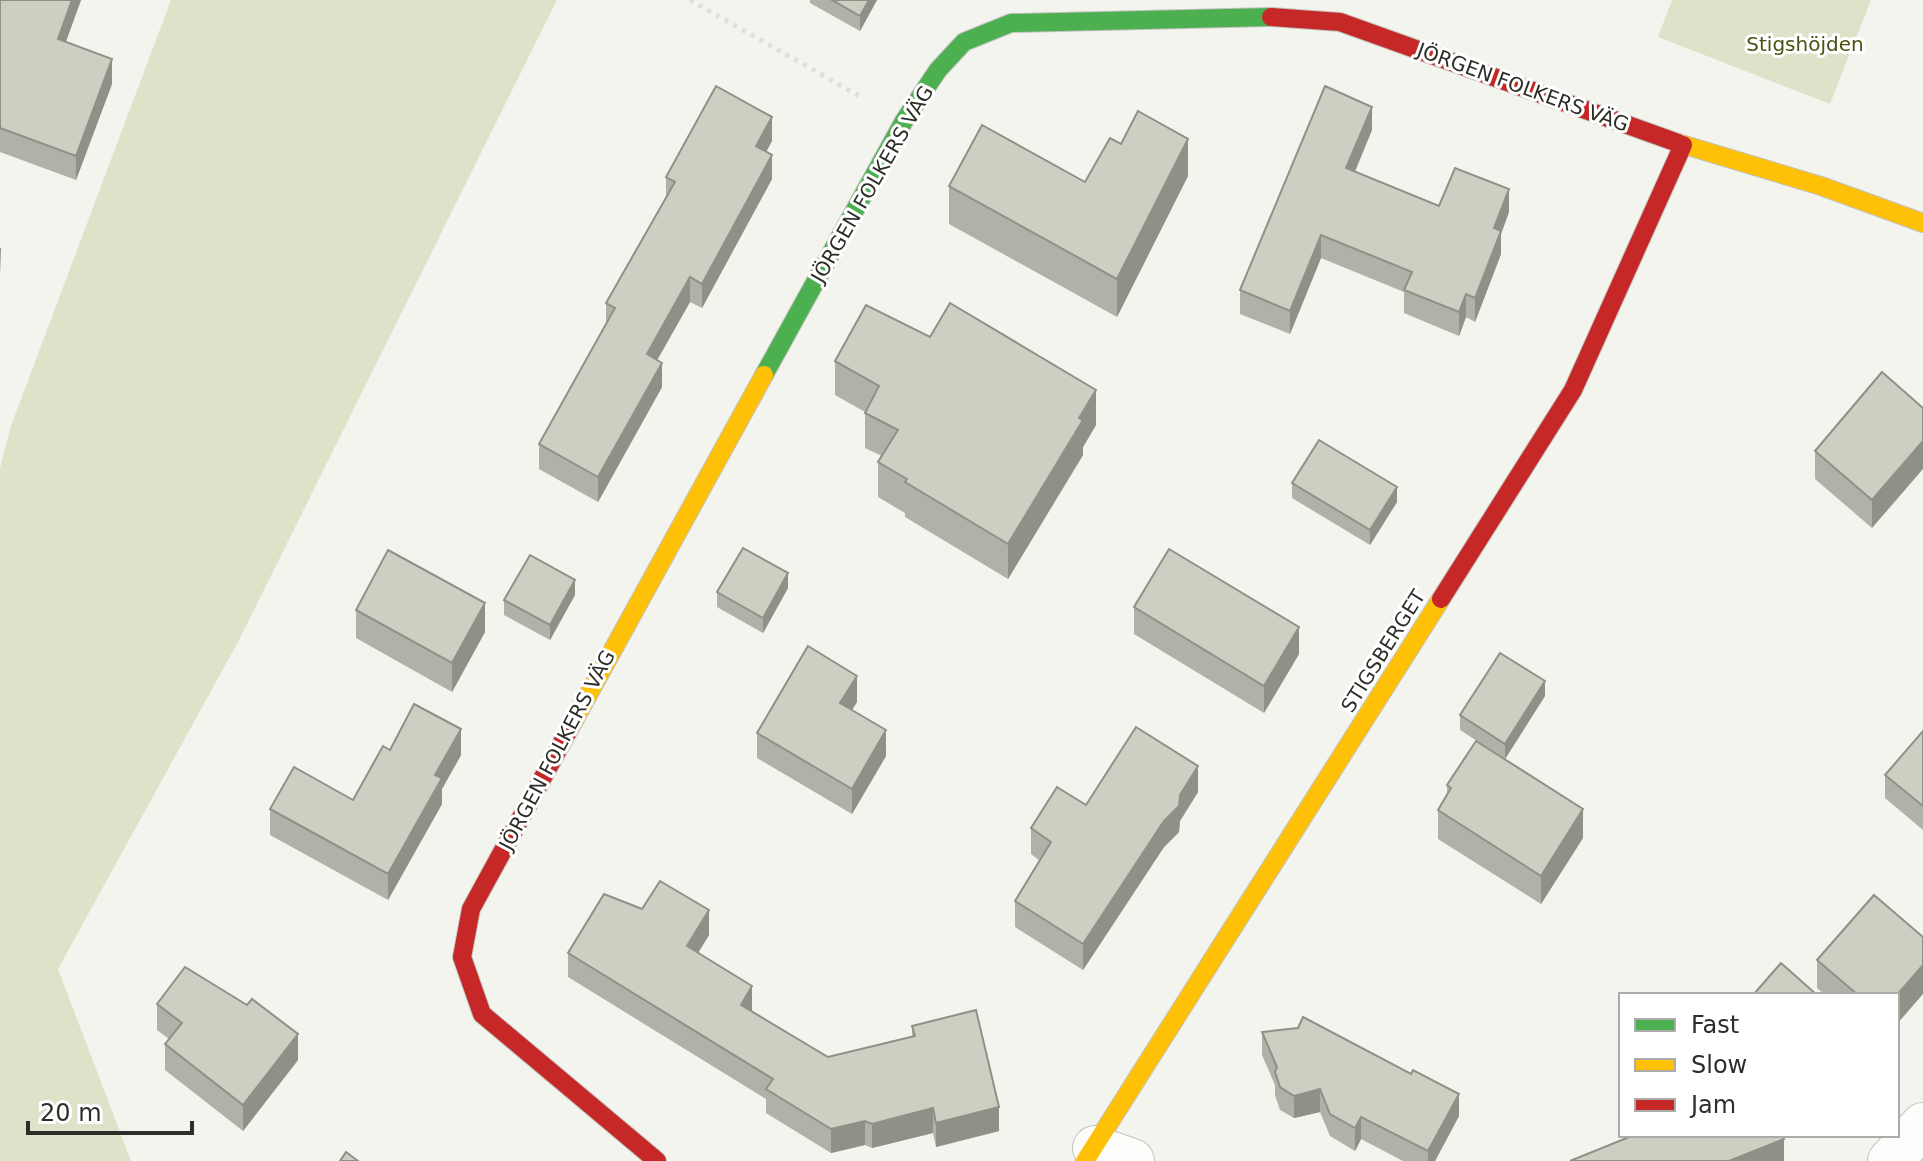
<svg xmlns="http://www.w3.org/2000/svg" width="1923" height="1161" viewBox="0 0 1923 1161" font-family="'DejaVu Sans',sans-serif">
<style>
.green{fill:#dee2c9}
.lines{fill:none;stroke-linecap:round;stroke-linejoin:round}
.street-casing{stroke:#c2c2be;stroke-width:46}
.fast-casing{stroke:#c2c2be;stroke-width:20}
.slow-casing{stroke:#c2c2be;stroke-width:20}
.jam-casing{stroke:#c2c2be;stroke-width:20}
.path{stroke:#dfe0dd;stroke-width:5;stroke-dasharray:4 6;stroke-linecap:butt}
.street{stroke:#fdfdfc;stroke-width:44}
.fast{stroke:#4caf50;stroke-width:18}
.slow{stroke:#ffc107;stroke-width:18}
.jam{stroke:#c62828;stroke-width:18}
.wall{fill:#afb2a6}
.shaded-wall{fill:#8f9187}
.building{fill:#cccfc1;stroke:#8f9187;stroke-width:2}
.labels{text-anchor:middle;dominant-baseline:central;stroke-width:6;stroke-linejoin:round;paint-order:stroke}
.park-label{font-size:20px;fill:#4c5111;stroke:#fff}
.street-label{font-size:20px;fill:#2d2e29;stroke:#fff}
</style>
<rect width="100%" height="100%" fill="#f3f4ee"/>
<!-- green -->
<g class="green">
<polygon points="171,0 557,0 238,642 58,969 131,1161 0,1161 0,468 11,426"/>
<polygon points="1672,0 1871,0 1830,104 1658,37"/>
</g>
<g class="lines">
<defs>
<g id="street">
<polyline points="1095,1148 1132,1161"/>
<polyline points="1890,1161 1923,1125"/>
</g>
<polyline id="fast" points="764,375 904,121 938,70 964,42 1011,23 1271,17"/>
<g id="slow">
<polyline points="1678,143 1821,186 1923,223"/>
<polyline points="571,726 764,375"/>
<polyline points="1085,1161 1441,599"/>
</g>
<g id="jam">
<polyline points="1271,17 1340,22 1678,143"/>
<polyline points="1441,599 1573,390 1683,145"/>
<polyline points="571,726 471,909 462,957 482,1014 657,1161"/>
</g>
</defs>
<!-- street casing -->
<use href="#street" class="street-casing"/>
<!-- fast casing -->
<use href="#fast" class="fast-casing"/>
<!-- slow casing -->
<use href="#slow" class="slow-casing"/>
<!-- jam casing -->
<use href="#jam" class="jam-casing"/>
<!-- path -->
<polyline class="path" points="690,0 861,97"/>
<!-- street -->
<use href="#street" class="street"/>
<!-- fast -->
<use href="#fast" class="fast"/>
<!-- slow -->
<use href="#slow" class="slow"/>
<!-- jam -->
<use href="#jam" class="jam"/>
</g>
<!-- wall -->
<g class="wall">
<polygon points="0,0 81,0 65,42 112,84 76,180 0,152"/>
<polygon points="810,0 877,0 860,31 810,3"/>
<polygon points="1372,130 1355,172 1439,206 1509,212 1501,234 1501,254 1475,322 1466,317 1459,336 1404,313 1404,292 1321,258 1290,334 1240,314 1240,290"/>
<polygon points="772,141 766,152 772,179 702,308 690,302 657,360 662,387 598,502 539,469 539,444 606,325 606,303 666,198 666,177"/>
<polygon points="1188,176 1117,317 949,224 949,186 1085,182"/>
<polygon points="835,361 1096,425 1083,447 1083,455 1008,579 905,517 905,513 878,497 878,462 882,456 865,448 865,412 835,395"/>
<polygon points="1923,408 1872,528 1815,479 1815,451"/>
<polygon points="1292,483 1397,502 1370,545 1292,498"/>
<polygon points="788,588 763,633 717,607 717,592"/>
<polygon points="575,595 550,640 504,615 504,600"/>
<polygon points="1134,607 1299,654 1264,713 1134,634"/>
<polygon points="356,610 485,632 452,692 356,638"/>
<polygon points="1545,696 1505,759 1460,730 1460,715"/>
<polygon points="857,702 852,710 886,756 852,814 757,758 757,733"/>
<polygon points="1923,731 1923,830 1885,798 1885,775"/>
<polygon points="390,750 461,755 442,789 442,804 388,900 270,835 270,809 353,800"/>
<polygon points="1447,785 1583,838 1541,904 1438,839 1438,810 1447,795"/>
<polygon points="1198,792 1180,821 1179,832 1164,847 1083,970 1015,927 1015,901 1040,861 1031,854 1031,828"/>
<polygon points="709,935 698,953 752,1011 828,1057 912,1036 912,1026 999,1131 936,1147 933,1133 872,1148 865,1145 831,1153 766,1113 766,1099 568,977 568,953"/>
<polygon points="1817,960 1897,995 1825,995 1817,988"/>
<polygon points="157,1004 247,1005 298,1060 243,1131 165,1070 165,1044 169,1039 157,1030"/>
<polygon points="1262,1032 1459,1116 1435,1161 1403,1161 1361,1139 1355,1151 1330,1136 1320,1112 1294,1118 1280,1110 1275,1095 1275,1085 1262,1055"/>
</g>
<!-- shaded-wall -->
<g class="shaded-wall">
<polygon points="72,0 81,0 58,64 58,39"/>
<polygon points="869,0 877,0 860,31 860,16"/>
<polygon points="112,59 112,84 76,180 76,156"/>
<polygon points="1372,107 1372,130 1346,192 1346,168"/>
<polygon points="772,117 772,141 756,170 756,146"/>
<polygon points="1188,139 1188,176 1117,317 1117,279"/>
<polygon points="772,155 772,179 702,308 702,284"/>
<polygon points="1509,189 1509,212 1501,234 1501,254 1475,322 1475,298 1494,228"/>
<polygon points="1321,235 1321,258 1290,334 1290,311"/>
<polygon points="0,248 1,248 0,276"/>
<polygon points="690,277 690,302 647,378 647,354"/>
<polygon points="1466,294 1466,317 1459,336 1459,312"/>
<polygon points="662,363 662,387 598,502 598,477"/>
<polygon points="1096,390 1096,425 1083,447 1083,455 1008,579 1008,544"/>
<polygon points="1923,441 1923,469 1872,528 1872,500"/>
<polygon points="1397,487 1397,502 1370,545 1370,530"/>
<polygon points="788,573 788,588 763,633 763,618"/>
<polygon points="575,580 575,595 550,640 550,625"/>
<polygon points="485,603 485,632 452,692 452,663"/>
<polygon points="1299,627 1299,654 1264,713 1264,686"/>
<polygon points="857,676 857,702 840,729 840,703"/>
<polygon points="1545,681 1545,696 1505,759 1505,744"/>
<polygon points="461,729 461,755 442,789 442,804 388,900 388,874 435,775"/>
<polygon points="886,730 886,756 852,814 852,789"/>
<polygon points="1198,766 1198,792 1180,821 1179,832 1164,847 1083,970 1083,944"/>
<polygon points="1583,809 1583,838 1541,904 1541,876"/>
<polygon points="709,910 709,935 687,971 687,946"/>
<polygon points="1923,965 1923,994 1897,1024 1897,995"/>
<polygon points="752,986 752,1011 741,1029 741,1005"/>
<polygon points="298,1034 298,1060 243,1131 243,1105"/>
<polygon points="1320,1089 1320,1112 1294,1118 1294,1096"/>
<polygon points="1459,1094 1459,1116 1435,1161 1428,1161 1428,1151"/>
<polygon points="999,1107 999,1131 936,1147 936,1123"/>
<polygon points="933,1108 933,1133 872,1148 872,1124"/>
<polygon points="1361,1117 1361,1139 1355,1151 1355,1128"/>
<polygon points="865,1121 865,1145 831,1153 831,1129"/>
<polygon points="1784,1139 1784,1161 1729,1161"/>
</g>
<!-- building -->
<g class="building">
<polygon points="0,0 72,0 58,39 112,59 76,156 0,128"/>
<polygon points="832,0 869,0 860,16"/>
<polygon points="716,86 772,117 756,146 772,155 702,284 690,277 647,354 662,363 598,477 539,444 615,308 606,303 675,182 666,177"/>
<polygon points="1325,86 1372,107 1346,168 1439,206 1455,168 1509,189 1494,228 1501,231 1475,298 1466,294 1459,312 1404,290 1412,272 1321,235 1290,311 1240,290"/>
<polygon points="1138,111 1188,139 1117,279 949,186 982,125 1085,182 1110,138 1121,144"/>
<polygon points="950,303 1096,390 1079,418 1083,420 1008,544 905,482 907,479 878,462 898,430 865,413 879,386 835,361 866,305 930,337"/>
<polygon points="1882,372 1923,408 1923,441 1872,500 1815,451"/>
<polygon points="1319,440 1397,487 1370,530 1292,483"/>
<polygon points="743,548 788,573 763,618 717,592"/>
<polygon points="1169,549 1299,627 1264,686 1134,607"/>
<polygon points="388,550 485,603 452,663 356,610"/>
<polygon points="530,555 575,580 550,625 504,600"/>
<polygon points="808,646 857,676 840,703 886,730 852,789 757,733"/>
<polygon points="1500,653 1545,681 1505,744 1460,715"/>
<polygon points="414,704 461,729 435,775 442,778 388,874 270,809 294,767 353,800 383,746 390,750"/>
<polygon points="1136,727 1198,766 1180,795 1179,806 1164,821 1083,944 1015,901 1051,842 1031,828 1057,787 1086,805"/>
<polygon points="1923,731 1923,806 1885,775"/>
<polygon points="1476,741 1583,809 1541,876 1438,810 1451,788 1447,785"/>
<polygon points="660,881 709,910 687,946 752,986 741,1005 828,1057 915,1036 912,1026 976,1010 999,1107 936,1123 933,1108 872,1124 865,1121 831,1129 766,1089 773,1079 568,953 604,894 642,909"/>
<polygon points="1874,895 1923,937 1923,965 1897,995 1858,995 1817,960"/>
<polygon points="1781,963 1817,995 1753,995"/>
<polygon points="185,967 247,1005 252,999 298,1034 243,1105 165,1044 182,1023 157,1004"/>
<polygon points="1303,1017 1411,1074 1413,1070 1459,1094 1428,1151 1361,1117 1355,1128 1330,1114 1320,1089 1294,1096 1280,1087 1275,1072 1277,1067 1262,1032 1298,1028"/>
<polygon points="1634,1135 1782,1135 1784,1139 1729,1161 1570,1161"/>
<polygon points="346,1152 358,1161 340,1161"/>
</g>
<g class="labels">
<!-- park labels -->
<g class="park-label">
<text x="1805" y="44">Stigshöjden</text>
</g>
<!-- street labels -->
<g class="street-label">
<text transform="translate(1523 87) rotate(20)">JÖRGEN FOLKERS VÄG</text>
<text transform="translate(872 184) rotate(-60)">JÖRGEN FOLKERS VÄG</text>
<text transform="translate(1383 651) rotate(-58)">STIGSBERGET</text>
<text transform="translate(557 750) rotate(-62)">JÖRGEN FOLKERS VÄG</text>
</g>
</g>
<!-- legend -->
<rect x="1619" y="993" width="280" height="144" fill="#ffffff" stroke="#ababa9" stroke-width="2"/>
<rect x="1635" y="1019" width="40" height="12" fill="#4caf50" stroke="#ababa9" stroke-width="2"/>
<text x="1691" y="1033" font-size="24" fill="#2d2e29">Fast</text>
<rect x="1635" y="1059" width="40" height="12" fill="#ffc107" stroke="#ababa9" stroke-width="2"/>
<text x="1691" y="1073" font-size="24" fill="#2d2e29">Slow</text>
<rect x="1635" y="1099" width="40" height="12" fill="#c62828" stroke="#ababa9" stroke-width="2"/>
<text x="1691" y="1113" font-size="24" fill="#2d2e29">Jam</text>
<!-- scale -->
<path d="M28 1121v12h164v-12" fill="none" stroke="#2d2e29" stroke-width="4"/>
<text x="40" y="1121" font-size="24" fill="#2d2e29" stroke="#ffffff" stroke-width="6" paint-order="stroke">20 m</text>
</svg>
